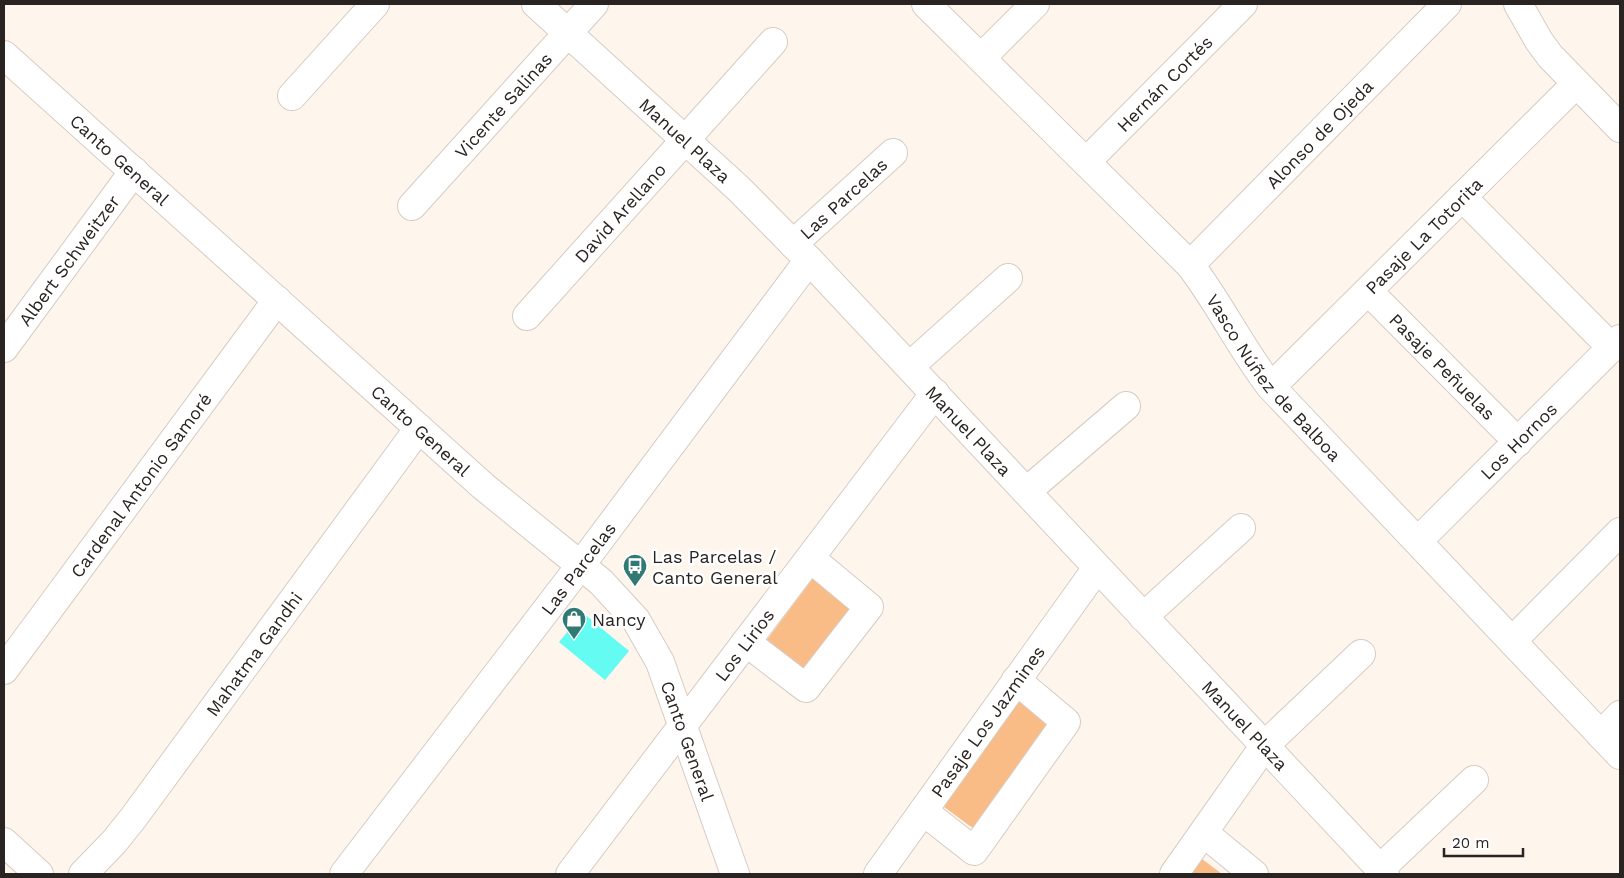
<svg xmlns="http://www.w3.org/2000/svg" width="1624" height="878" viewBox="0 0 1624 878" font-family="'Work Sans',sans-serif">
<style>
.green{fill:#fabc87}
.building{fill:#63fbf2}
.lines{fill:none;stroke-linecap:round;stroke-linejoin:round}
.minor-casing{stroke:#d7cbc2;stroke-width:30}
.tertiary-casing{stroke:#d7cbc2;stroke-width:30}
.minor{stroke:#fff;stroke-width:28}
.tertiary{stroke:#fff;stroke-width:28}
.labels{text-anchor:middle;dominant-baseline:central;stroke-width:5;stroke-linejoin:round;paint-order:stroke}
.street-label{font-size:18px;fill:#292421;stroke:#fff}
.poi-label{font-size:18px;fill:#292421;stroke:#fff;text-anchor:start}
</style>
<rect width="100%" height="100%" fill="#fef5ed"/>
<!-- green -->
<g class="green">
<polygon points="814,577 857,609 809,673 766,641"/>
<polygon points="1016,694 1053,722 974,829 936,801"/>
<polygon points="1198,856 1222,874 1184,874"/>
</g>
<!-- building -->
<polygon class="building" points="583,613 629,651 605,680 559,642"/>
<g class="lines">
<defs>
<g id="minor">
<path id="s1" d="M 536,4 L 739,189 L 809,260 L 1385,874"/>
<path id="s2" d="M 926,4 L 1190,265 C 1220,304 1241,349 1271,387 L 1620,755"/>
<polyline points="1518,4 1539,41 1550,56 1620,128"/>
<polyline points="981,58 1035,4"/>
<polyline points="292,96 375,4"/>
<path id="s3" d="M 1086,162 L 1243,4"/>
<polyline points="1462,197 1612,348"/>
<path id="s4" d="M 412,206 L 594,4"/>
<path id="s5" d="M 793,244 L 893,153"/>
<path id="s6" d="M 1190,265 L 1447,4"/>
<path id="s7" d="M 1368,291 L 1518,442"/>
<path id="s8" d="M 527,316 L 773,42"/>
<path id="s9" d="M 4,348 L 134,171"/>
<polyline points="910,366 1008,278"/>
<path id="s10" d="M 1271,387 L 1576,84"/>
<polyline points="1027,491 1126,406"/>
<path id="s11" d="M 1418,541 L 1620,339"/>
<polyline points="1143,617 1241,528"/>
<polyline points="1512,641 1620,532"/>
<polyline points="746,642 806,688 869,607 810,558"/>
<path id="s12" d="M 4,670 L 277,300"/>
<polyline points="1601,735 1620,715"/>
<polyline points="923,811 974,851 1066,722 1016,680"/>
<polyline points="1204,833 1254,874"/>
<polyline points="4,842 39,874"/>
<polyline points="1380,869 1474,780"/>
<path id="s13" d="M 83,874 L 114,842 L 134,817 L 419,428"/>
<path id="s14" d="M 344,874 L 580,566 L 809,260"/>
<path id="s15" d="M 570,874 L 935,393"/>
<path id="s16" d="M 878,874 L 1097,568"/>
<polyline points="1174,874 1265,745 1361,654"/>
</g>
<g id="tertiary">
<path id="s17" d="M 4,55 L 483,486 L 601,582 L 636,620 L 660,662 L 735,874"/>
</g>
</defs>
<!-- minor casing -->
<use href="#minor" class="minor-casing"/>
<!-- tertiary casing -->
<use href="#tertiary" class="tertiary-casing"/>
<!-- minor -->
<use href="#minor" class="minor"/>
<!-- tertiary -->
<use href="#tertiary" class="tertiary"/>
</g>
<!-- icons -->
<defs>
<symbol id="bus-pin" viewBox="-11 -11 22 30"><path d="M0 17L-7.5 6A9.5 9.5 0 1 1 7.5 6Z" fill="#317974" stroke="#fff"/><path d="M-5-6H5V4H4V6H2V4H-2V6H-4V4H-5ZM-3.5-4V0h7V-4ZM-3.5 1.2v1.5H-2V1.2ZM2 1.2v1.5H3.5V1.2Z" fill="#fff"/></symbol>
<symbol id="shop-pin" viewBox="-11 -11 22 30"><path d="M0 17L-7.5 6A9.5 9.5 0 1 1 7.5 6Z" fill="#317974" stroke="#fff"/><path d="M-5-2.5h2.3a2.7 3.5 0 0 1 5.4 0H5L5.5 6h-11ZM-1.5-2.5h3a1.5 2.3 0 0 0-3 0Z" fill="#fff"/></symbol>
</defs>
<g fill-rule="evenodd">
<use href="#bus-pin" x="621" y="552" width="28" height="38"/>
<use href="#shop-pin" x="560" y="605" width="28" height="38"/>
</g>
<g class="labels">
<!-- street labels -->
<g class="street-label">
<text stroke="none"><textPath href="#s3" startOffset="111">Hernán Cortés</textPath></text>
<text stroke="none"><textPath href="#s4" startOffset="136">Vicente Salinas</textPath></text>
<text stroke="none"><textPath href="#s6" startOffset="184">Alonso de Ojeda</textPath></text>
<text stroke="none"><textPath href="#s1" startOffset="202">Manuel Plaza</textPath></text>
<text stroke="none"><textPath href="#s17" startOffset="156">Canto General</textPath></text>
<text stroke="none"><textPath href="#s5" startOffset="68">Las Parcelas</textPath></text>
<text stroke="none"><textPath href="#s8" startOffset="139">David Arellano</textPath></text>
<text stroke="none"><textPath href="#s10" startOffset="215">Pasaje La Totorita</textPath></text>
<text stroke="none"><textPath href="#s9" startOffset="109">Albert Schweitzer</textPath></text>
<text stroke="none"><textPath href="#s7" startOffset="106">Pasaje Peñuelas</textPath></text>
<text stroke="none"><textPath href="#s2" startOffset="512">Vasco Núñez de Balboa</textPath></text>
<text stroke="none"><textPath href="#s17" startOffset="561">Canto General</textPath></text>
<text stroke="none"><textPath href="#s1" startOffset="608">Manuel Plaza</textPath></text>
<text stroke="none"><textPath href="#s11" startOffset="142">Los Hornos</textPath></text>
<text stroke="none"><textPath href="#s12" startOffset="230">Cardenal Antonio Samoré</textPath></text>
<text stroke="none"><textPath href="#s14" startOffset="385">Las Parcelas</textPath></text>
<text stroke="none"><textPath href="#s15" startOffset="288">Los Lirios</textPath></text>
<text stroke="none"><textPath href="#s13" startOffset="279">Mahatma Gandhi</textPath></text>
<text stroke="none"><textPath href="#s16" startOffset="188">Pasaje Los Jazmines</textPath></text>
<text stroke="none"><textPath href="#s1" startOffset="1012">Manuel Plaza</textPath></text>
<text stroke="none"><textPath href="#s17" startOffset="980">Canto General</textPath></text>
</g>
<!-- poi labels -->
<g class="poi-label">
<text x="652" y="556">Las Parcelas /<tspan x="652" dy="21">Canto General</tspan></text>
<text x="592" y="619">Nancy</text>
</g>
</g>
<!-- border -->
<rect width="1624" height="878" fill="none" stroke="#292421" stroke-width="10"/>
<!-- scale -->
<path d="M1444 848v8h79v-8" fill="none" stroke="#292421" stroke-width="2.5"/>
<text x="1452" y="848" font-size="15" fill="#292421" stroke="#ffffff" stroke-width="4" paint-order="stroke">20 m</text>
</svg>
